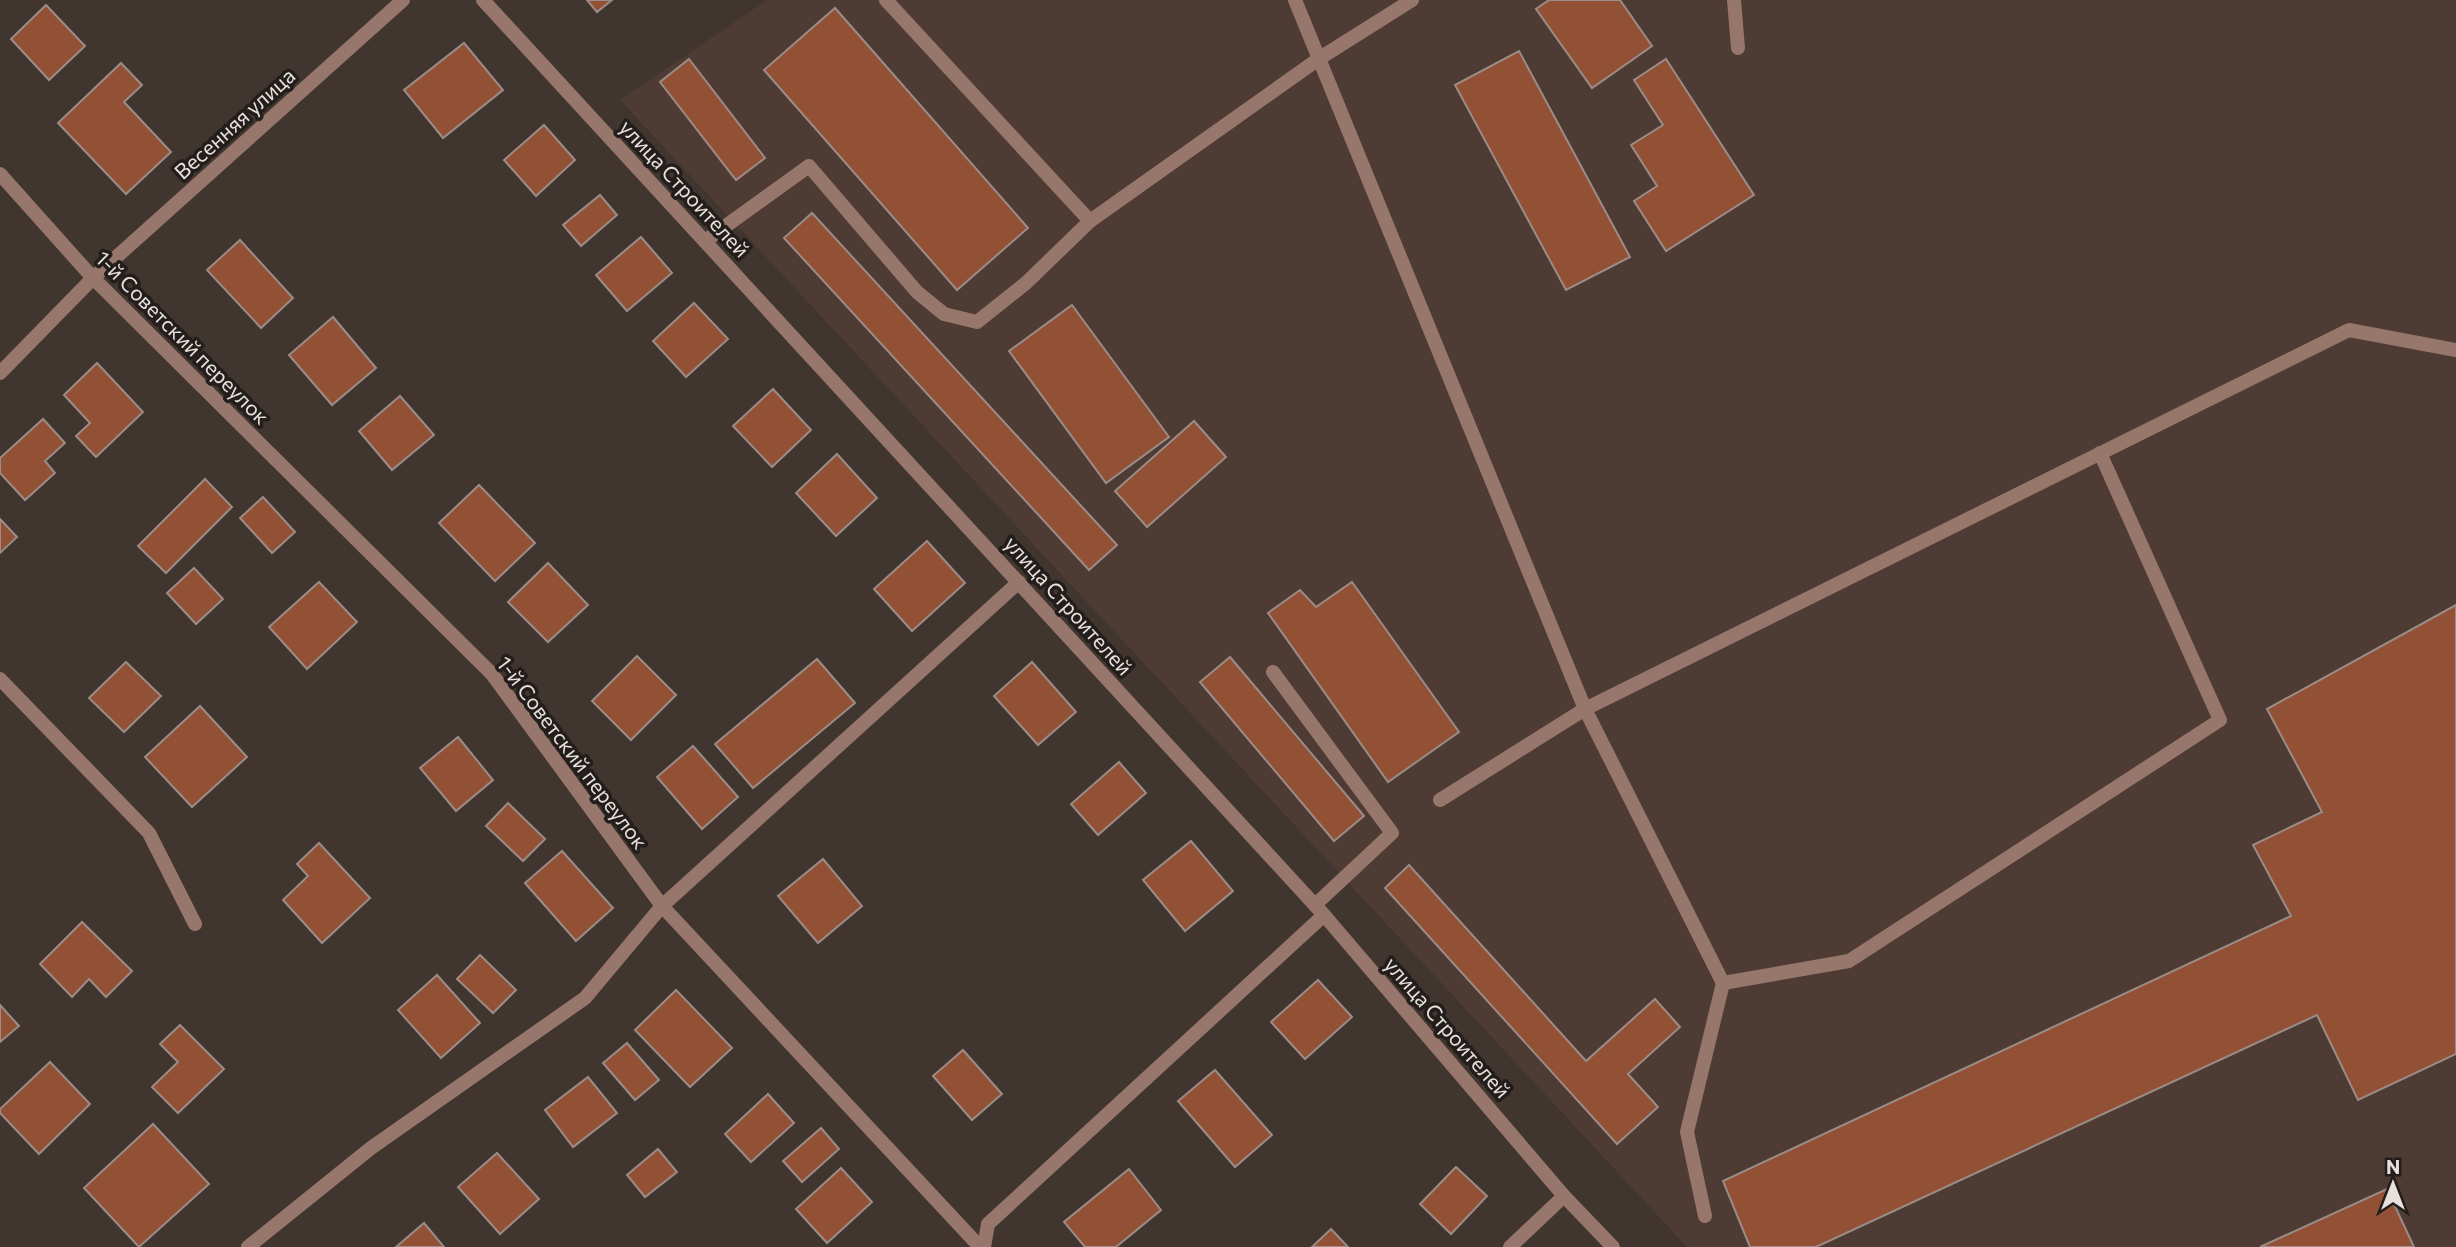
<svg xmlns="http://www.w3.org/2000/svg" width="2456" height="1247" viewBox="0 0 2456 1247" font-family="Commissioner,sans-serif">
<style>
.built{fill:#4e3b34}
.building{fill:#925035;stroke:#9b8c87;stroke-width:2}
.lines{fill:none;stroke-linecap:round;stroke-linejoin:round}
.service{stroke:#97776b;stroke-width:14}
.minor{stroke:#97776b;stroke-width:14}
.labels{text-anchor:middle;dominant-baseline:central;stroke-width:7;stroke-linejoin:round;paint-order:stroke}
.street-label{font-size:21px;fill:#e8e0dd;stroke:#231e1b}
</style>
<rect width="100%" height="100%" fill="#413530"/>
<!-- built -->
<polygon class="built" points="767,0 2456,0 2456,1247 1687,1247 620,100"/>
<!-- building -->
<g class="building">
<polygon points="587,0 612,0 597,12"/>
<polygon points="1549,0 1620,0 1652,46 1592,88 1536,9"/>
<polygon points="46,5 85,46 49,80 11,39"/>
<polygon points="835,8 1028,228 957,290 764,70"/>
<polygon points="464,43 503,90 443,138 404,90"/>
<polygon points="1519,51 1630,257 1566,290 1455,85"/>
<polygon points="689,59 765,158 736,180 660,82"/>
<polygon points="1666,59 1754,195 1666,251 1634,201 1657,186 1631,145 1663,125 1634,80"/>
<polygon points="121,63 142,85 124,102 171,152 126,194 58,123"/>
<polygon points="544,125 575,160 536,196 504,160"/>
<polygon points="600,195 617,215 581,246 563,225"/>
<polygon points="812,213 1117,545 1089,570 784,238"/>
<polygon points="641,237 672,273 627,311 596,275"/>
<polygon points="240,240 293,298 261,328 207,270"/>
<polygon points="694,303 728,339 686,377 653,341"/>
<polygon points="1072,305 1169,437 1106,483 1009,351"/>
<polygon points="333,317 376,368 332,405 289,355"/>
<polygon points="97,363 143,412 96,457 76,436 90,423 64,395"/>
<polygon points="773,389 811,430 772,467 733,426"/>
<polygon points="400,396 434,435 392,470 359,431"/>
<polygon points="43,419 65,443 45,461 55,473 25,500 0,473 0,458"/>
<polygon points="1194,421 1226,457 1147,527 1115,491"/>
<polygon points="837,454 877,498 836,536 796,493"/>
<polygon points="205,479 232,507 166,573 138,546"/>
<polygon points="479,485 535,543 495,581 439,523"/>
<polygon points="263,497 295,532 272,553 240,518"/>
<polygon points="0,519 17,537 0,553"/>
<polygon points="927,541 965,583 912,631 874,589"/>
<polygon points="548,563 588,605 548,642 508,602"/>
<polygon points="194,568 223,599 196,624 167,593"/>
<polygon points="319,582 357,622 307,669 269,627"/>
<polygon points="1352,582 1459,732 1388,782 1268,613 1300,590 1316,607"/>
<polygon points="2456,605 2456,1054 2358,1100 2317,1015 1816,1247 1750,1247 1723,1181 2291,916 2253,845 2322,812 2267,709"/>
<polygon points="637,656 676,695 631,740 592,701"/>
<polygon points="1230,657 1364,816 1334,841 1200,682"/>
<polygon points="817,659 855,703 753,788 715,744"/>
<polygon points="126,662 161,696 124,732 89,698"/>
<polygon points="1032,662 1076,712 1038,745 994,696"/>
<polygon points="200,706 247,757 192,807 145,757"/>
<polygon points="458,737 493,780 456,811 420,768"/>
<polygon points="693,746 738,797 702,829 657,777"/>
<polygon points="1119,762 1146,793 1098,835 1071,804"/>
<polygon points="508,803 545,839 523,861 486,826"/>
<polygon points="1191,841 1233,891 1185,931 1143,880"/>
<polygon points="319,843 370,898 322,943 283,900 308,876 297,864"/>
<polygon points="562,851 613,908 576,941 525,883"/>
<polygon points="823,859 862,906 818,943 778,896"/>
<polygon points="1409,865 1586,1061 1655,999 1680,1027 1628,1074 1658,1107 1617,1144 1385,888"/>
<polygon points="82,922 132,971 106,997 89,979 72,997 40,964"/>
<polygon points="480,955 516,990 493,1013 457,979"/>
<polygon points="437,975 480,1023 441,1058 398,1010"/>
<polygon points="1318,980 1352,1017 1305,1059 1271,1022"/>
<polygon points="676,990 732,1048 690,1087 635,1030"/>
<polygon points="0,1005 19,1026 0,1042"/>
<polygon points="180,1025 224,1069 178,1113 152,1087 178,1062 160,1044"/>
<polygon points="627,1043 659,1080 635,1100 603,1063"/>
<polygon points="963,1050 1002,1094 972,1120 933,1076"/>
<polygon points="50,1062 90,1104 39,1154 0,1113 0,1109"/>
<polygon points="1215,1070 1272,1135 1235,1167 1178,1101"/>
<polygon points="588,1077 617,1113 573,1147 545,1110"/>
<polygon points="768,1094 794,1123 751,1162 725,1134"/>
<polygon points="153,1124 209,1184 139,1247 84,1188"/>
<polygon points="821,1128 839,1149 802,1182 783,1161"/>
<polygon points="658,1149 677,1172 645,1197 627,1175"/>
<polygon points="497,1153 539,1199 500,1234 458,1187"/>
<polygon points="1456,1167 1487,1196 1451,1234 1420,1204"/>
<polygon points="841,1168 872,1202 827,1243 796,1209"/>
<polygon points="1129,1169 1161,1210 1116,1247 1085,1247 1064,1222"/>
<polygon points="2387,1189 2414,1247 2260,1247"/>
<polygon points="424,1223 444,1247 396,1247"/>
<polygon points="1331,1229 1348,1247 1312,1247"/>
</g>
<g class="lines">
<!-- service -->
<g class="service">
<polyline points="1295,0 1585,709 1440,800"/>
<polyline points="1734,0 1738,48"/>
<polyline points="1090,221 1320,58 1412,0"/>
<polyline points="705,241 809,166 917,292 944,314 977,322 1026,283 1090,221 886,0"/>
<polyline points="0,373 93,278"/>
<polyline points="1273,672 1392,833 1315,905"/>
<polyline points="0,679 149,833 195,924"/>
<polyline points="1723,983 1849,961 2220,720 2100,453"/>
<polyline points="1705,1216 1687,1132 1723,983 1585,709 2349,330 2456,350"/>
<polyline points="248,1247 371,1148 585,998 662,906 1019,582"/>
<polyline points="984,1247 988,1224 1324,915"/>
<polyline points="1510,1247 1564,1196"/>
</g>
<!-- minor -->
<g class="minor">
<polyline points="483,0 1324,915 1564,1196 1613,1247"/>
<polyline points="0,174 93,278 492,674 662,906 980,1247"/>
<polyline points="93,278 403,0"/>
</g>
</g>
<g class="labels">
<!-- street labels -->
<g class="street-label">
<text transform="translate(234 123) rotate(-42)">Весенняя улица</text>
<text transform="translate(685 188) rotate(47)">улица Строителей</text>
<text transform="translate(183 337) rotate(45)">1-й Советский переулок</text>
<text transform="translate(1069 605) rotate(48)">улица Строителей</text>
<text transform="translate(573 752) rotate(53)">1-й Советский переулок</text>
<text transform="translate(1448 1027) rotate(49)">улица Строителей</text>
</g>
</g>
<!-- north arrow -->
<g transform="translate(2393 1184)" stroke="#231e1b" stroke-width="5" paint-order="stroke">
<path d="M0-5L12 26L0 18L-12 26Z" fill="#e8e0dd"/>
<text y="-10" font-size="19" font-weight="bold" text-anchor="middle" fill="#e8e0dd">N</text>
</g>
</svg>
